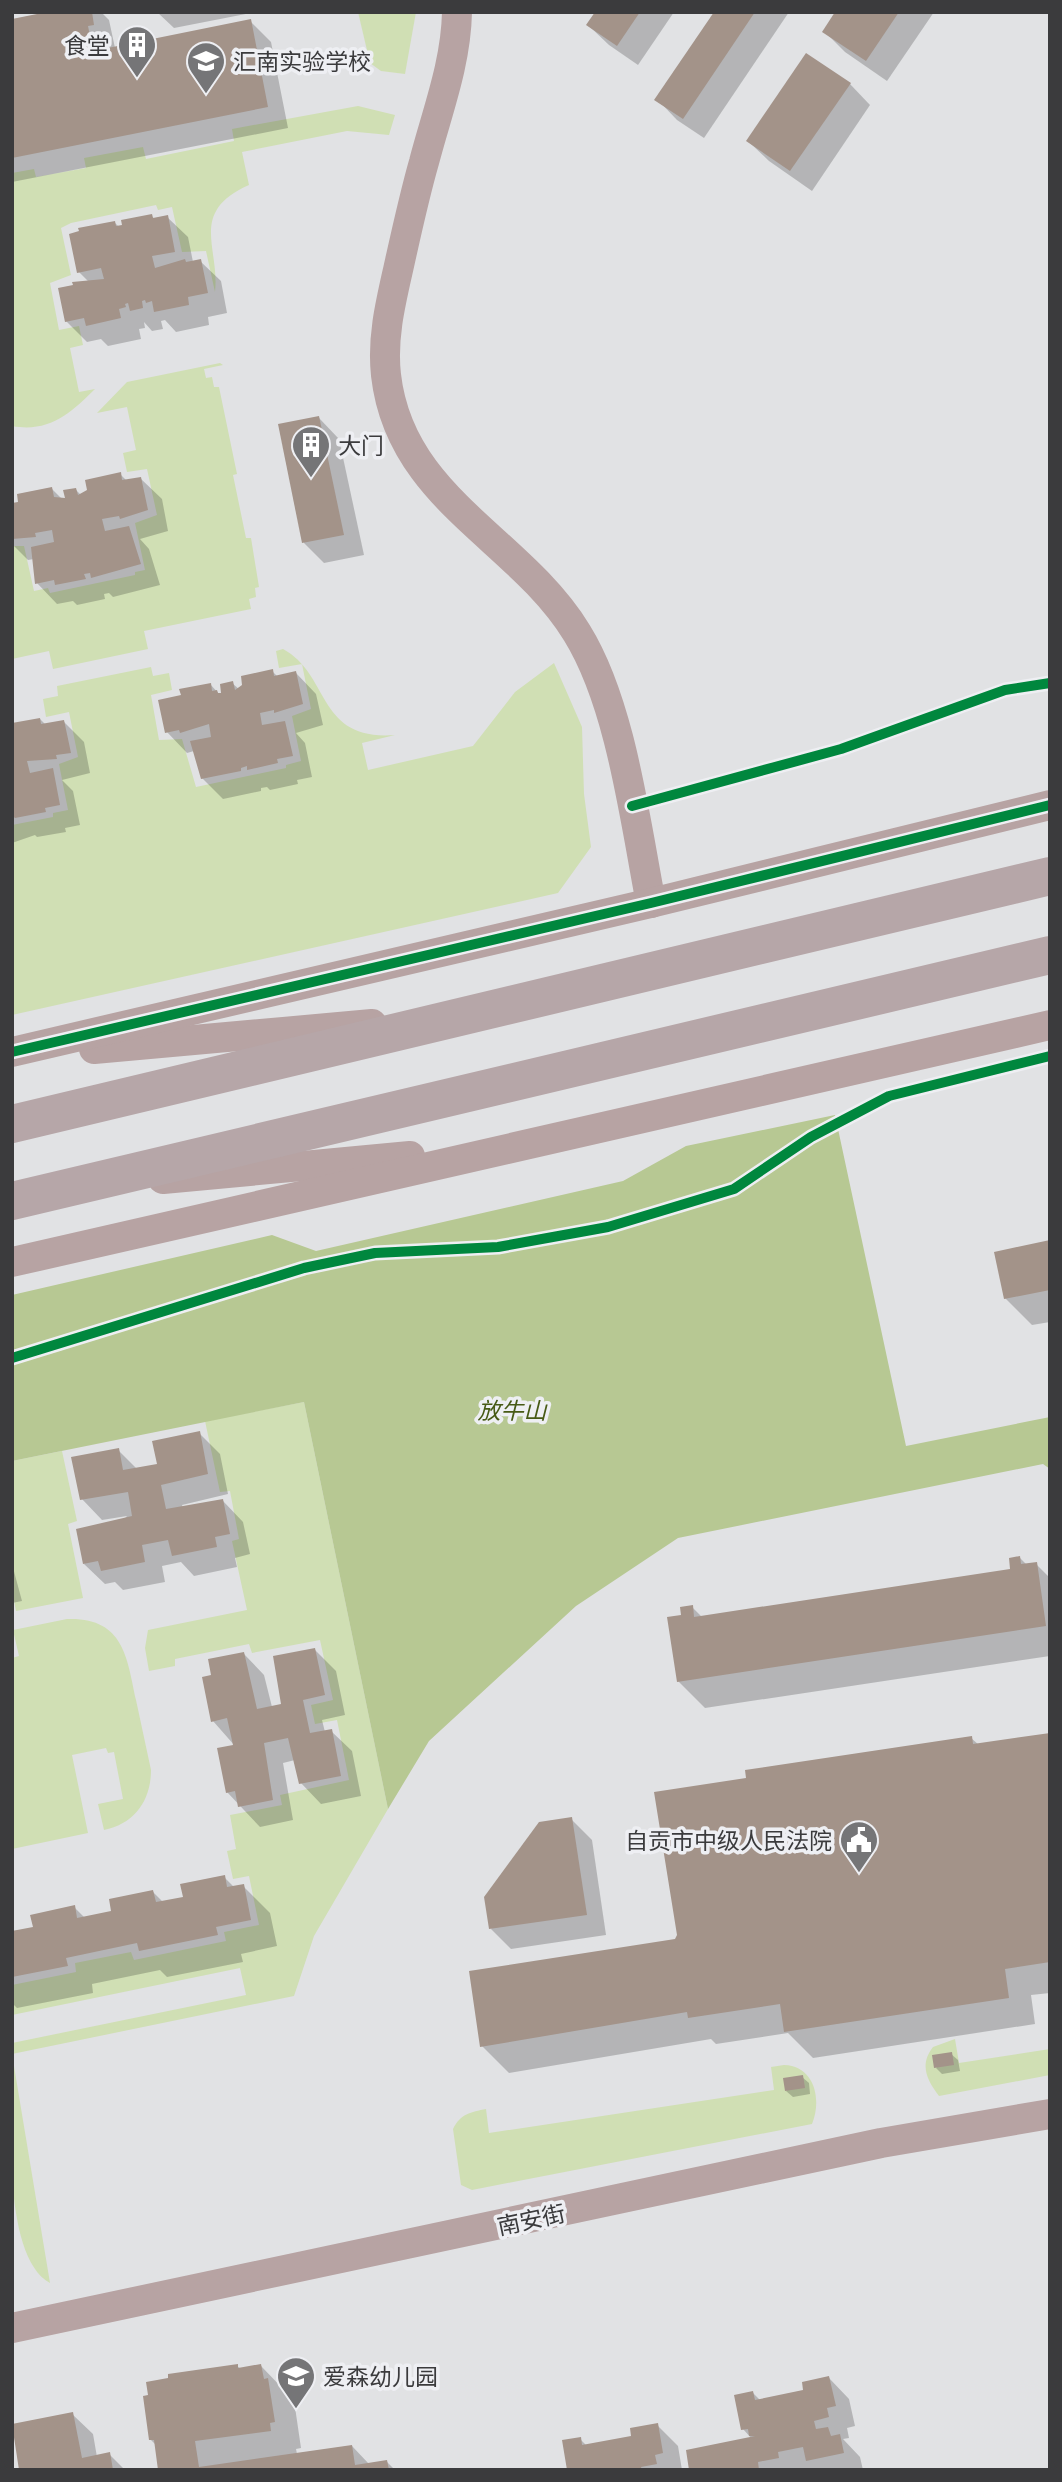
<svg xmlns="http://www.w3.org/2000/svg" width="1062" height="2482" viewBox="0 0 1062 2482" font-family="'Noto Serif','Noto Sans SC',serif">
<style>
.green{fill:#d0dfb4}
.forest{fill:#b7c893}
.shadow{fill:#0003}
.building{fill:#a39389}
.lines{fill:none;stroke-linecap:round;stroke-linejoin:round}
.minor{stroke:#b7a3a3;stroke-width:30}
.highway{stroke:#b6a6a8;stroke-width:38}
.cycleway-casing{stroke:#eeeff3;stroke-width:15}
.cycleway{stroke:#00873e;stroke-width:10}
.labels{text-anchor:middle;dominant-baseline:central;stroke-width:7;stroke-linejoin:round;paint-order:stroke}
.poi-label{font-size:23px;fill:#3b3b3d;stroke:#eeeff3;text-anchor:start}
.park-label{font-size:23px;font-style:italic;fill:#475a15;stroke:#eeeff3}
.street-label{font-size:23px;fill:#3b3b3d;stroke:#eeeff3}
</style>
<rect width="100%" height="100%" fill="#e1e2e4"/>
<!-- green -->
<g class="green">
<polygon points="358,12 416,12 405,74 381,71 370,63"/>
<path d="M 358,106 L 395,115 L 389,135 L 347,131 L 242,152 L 249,185 C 188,212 220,248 215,292 L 206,251 L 182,252 L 172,207 L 158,210 L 156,205 L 71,223 L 61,228 L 71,275 L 50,283 L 59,330 L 79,326 L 83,345 L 70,348 L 79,392 L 95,389 C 71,413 49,433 12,426 L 12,173 L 34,169 L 36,177 L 86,168 L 84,158 L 143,147 L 146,159 L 234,141 L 232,129 Z"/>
<polygon points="220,363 223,365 204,369 206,378 212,377 214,387 219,387 237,474 233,475 246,538 251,538 259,587 255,588 256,597 249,599 251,609 144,631 148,649 53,669 49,651 12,659 12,546 24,546 34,591 48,588 50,593 135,575 135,572 145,570 135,523 157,515 147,469 127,472 123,453 136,450 127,407 97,413 127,382"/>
<path d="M 283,649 C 331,675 316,741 395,735 L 362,743 L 368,770 L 473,746 L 515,692 L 554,663 L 582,727 L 584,794 L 591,847 L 558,893 L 12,1015 L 12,825 L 53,817 L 53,813 L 68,810 L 59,764 L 78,757 L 69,712 L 46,717 L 43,699 L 58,696 L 57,686 L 151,667 L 153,676 L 169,673 L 172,690 L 151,695 L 159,740 L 182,739 L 196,787 L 286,768 L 286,765 L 301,761 L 292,716 L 311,709 L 302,664 L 279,668 L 276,651 Z"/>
<polygon points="304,1402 388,1809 314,1936 294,1996 12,2054 12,2043 246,1995 240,1968 12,2015 12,1985 76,1972 75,1963 131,1952 134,1960 226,1941 224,1932 259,1925 249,1876 233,1879 227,1851 236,1849 230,1815 282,1805 280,1795 349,1780 337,1720 315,1724 311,1705 333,1700 320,1640 252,1653 249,1644 175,1659 175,1666 149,1671 145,1648 148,1630 247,1610 232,1541 239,1539 230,1491 220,1492 205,1421"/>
<polygon points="62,1451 77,1521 68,1524 83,1598 16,1611 12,1591 12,1461"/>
<path d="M 67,1619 C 123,1617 127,1656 136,1700 C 141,1723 146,1747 151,1770 C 151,1801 134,1824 104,1830 L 98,1804 L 123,1799 L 114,1752 L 108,1753 L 106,1748 L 72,1755 L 88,1833 L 12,1849 L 12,1658 L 19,1656 L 13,1630 Z"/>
<path d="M 955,2039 L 959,2063 L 1050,2049 L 1050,2075 L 939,2096 C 927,2080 919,2065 933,2047 Z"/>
<path d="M 12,2054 L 50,2283 C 0,2255 12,2107 12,2054 Z"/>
<path d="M 784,2065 C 815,2066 822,2100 812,2124 L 472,2190 L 461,2185 L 453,2129 C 460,2114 471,2112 486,2109 L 489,2133 L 774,2090 L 771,2067 Z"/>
</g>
<!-- forest -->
<polygon class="forest" points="835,1115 906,1446 1050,1417 1050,1469 1043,1464 678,1538 576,1606 429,1741 388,1809 304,1402 12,1461 12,1295 272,1235 316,1251 623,1181 686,1146"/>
<!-- shadow -->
<g class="shadow">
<polygon points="50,12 101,12 109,20 115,48 250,21 271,42 288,128 12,182 12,21"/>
<polygon points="157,12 256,12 174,28"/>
<polygon points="597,12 674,12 638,65 609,45 588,25"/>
<polygon points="716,12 789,12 704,138 677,120 657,99"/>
<polygon points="837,12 934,12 887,81 845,52 824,31"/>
<polygon points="850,84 870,105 812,191 769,161 748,141"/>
<polygon points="151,216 155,219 167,217 188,237 193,262 200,261 221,281 227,313 208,317 209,325 176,332 165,320 161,321 163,329 152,331 144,322 145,328 139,329 141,339 108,346 101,339 87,342 66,321 89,282 79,272 115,223 119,227"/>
<polygon points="319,418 339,439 364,555 324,563 304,543"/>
<polygon points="120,474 127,481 141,479 162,499 168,531 140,539 149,549 160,585 113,597 109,593 104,594 105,599 77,605 73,601 57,604 37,583 34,559 28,560 12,544 12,505 52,489 63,500 76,490 85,499"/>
<polygon points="272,671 278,677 296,673 316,694 323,725 296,733 305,743 312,777 297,780 298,784 270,790 267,787 261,788 261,791 223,799 202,778 194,751 187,753 167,732 183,697 210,684 220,695 232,683 240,690"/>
<polygon points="40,719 46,725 64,722 84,742 90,773 62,780 73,791 80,825 65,828 66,832 37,837 35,835 12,843 12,725"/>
<polygon points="1050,1242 1050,1322 1032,1325 1005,1298"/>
<polygon points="199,1433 220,1454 228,1494 182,1505 183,1508 223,1501 243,1522 250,1554 235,1558 237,1567 194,1576 181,1562 162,1566 165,1582 123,1590 115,1582 105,1584 84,1564 127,1516 102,1520 82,1499 118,1450 137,1469 159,1465"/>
<polygon points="1020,1558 1027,1565 1036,1564 1050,1578 1050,1656 705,1708 678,1681 692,1607 702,1617 1012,1570"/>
<polygon points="12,1564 22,1601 12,1603"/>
<polygon points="315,1650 336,1671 345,1715 322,1720 325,1732 331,1731 352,1751 361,1796 321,1804 301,1783 295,1760 283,1763 293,1820 260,1827 227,1792 235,1746 213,1721 213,1677 244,1654 264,1675 272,1707 283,1705"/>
<polygon points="1050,1734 1050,1993 1031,1995 1035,2024 813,2058 788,2033 716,2044 711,2039 509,2073 482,2046 677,1941 748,1779 971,1738 979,1745"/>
<polygon points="571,1819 592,1840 606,1935 511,1949 491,1929"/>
<polygon points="224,1877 235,1888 243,1886 270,1913 277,1946 241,1954 243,1962 167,1977 160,1970 92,1984 93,1993 17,2008 12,2003 12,1931 35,1929 74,1907 85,1918 113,1913 153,1892 163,1902 185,1898"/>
<polygon points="951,2054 958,2060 960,2071 942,2074 936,2068"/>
<polygon points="802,2077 809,2083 810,2094 793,2097 786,2091"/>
<polygon points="237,2366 241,2369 261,2366 287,2393 295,2407 301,2448 296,2449 297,2454 352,2446 369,2464 387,2462 395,2470 160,2470 157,2446 150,2439"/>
<polygon points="829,2378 849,2399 855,2426 847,2428 849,2438 843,2439 860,2457 863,2470 691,2470 752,2439 743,2429 753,2393 760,2400 805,2391"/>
<polygon points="72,2414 93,2434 97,2457 109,2454 125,2470 21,2470 12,2426"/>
<polygon points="657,2425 678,2446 682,2470 569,2470 580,2439 587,2446 633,2437"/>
</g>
<!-- building -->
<g class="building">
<polygon points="47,12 92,12 94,25 88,26 93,51 251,19 268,107 12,158 12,19"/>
<polygon points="595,12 640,12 617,46 586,25"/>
<polygon points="714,12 755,12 683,119 654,100"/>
<polygon points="835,12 899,12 866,61 822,32"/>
<polygon points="806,53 851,83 790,171 746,141"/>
<polygon points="152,214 153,218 168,215 175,252 152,256 155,268 185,259 186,262 201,259 208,293 188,297 189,305 154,312 152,301 146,303 145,300 142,301 143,308 130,311 128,303 125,304 126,307 119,309 121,318 86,326 84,318 65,322 58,288 73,285 72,282 104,279 101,268 77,273 69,234 79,231 78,228 115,221 116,226 122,225 121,220"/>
<polygon points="319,416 344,535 302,543 278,424"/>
<polygon points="121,472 122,480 141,477 148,510 120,519 119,516 102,519 105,531 129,526 141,564 91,578 90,573 84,574 86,579 55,585 54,580 35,584 31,547 54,542 52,530 35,533 36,537 12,539 12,503 18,502 17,494 52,487 54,497 65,498 63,490 76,488 78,495 87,490 85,480"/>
<polygon points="273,669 274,676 296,671 303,704 274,713 274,710 260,713 262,725 285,721 293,756 277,759 278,763 247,770 247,766 241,768 241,771 201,779 190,741 211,737 209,724 180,733 179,730 165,733 158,700 181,695 179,689 211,683 212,691 217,690 218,693 221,693 220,684 233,681 235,690 242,685 241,676"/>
<polygon points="40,718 41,724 64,720 71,753 56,755 57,759 27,761 30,773 53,768 60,805 45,808 46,812 15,818 12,815 12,723"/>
<polygon points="1050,1240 1050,1290 1004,1299 994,1252"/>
<polygon points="200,1431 208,1474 161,1485 166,1509 223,1499 230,1534 215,1537 217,1547 172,1556 168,1540 142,1545 145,1562 101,1571 98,1561 83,1564 76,1529 132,1516 128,1492 80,1500 71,1457 119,1448 123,1470 157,1464 152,1441"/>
<polygon points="1020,1556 1021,1564 1037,1562 1046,1626 677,1682 667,1617 681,1615 680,1607 693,1605 694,1617 1010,1569 1009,1558"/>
<polygon points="315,1648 325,1695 303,1700 310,1733 332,1729 341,1776 299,1784 288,1738 264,1743 273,1800 238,1807 235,1791 226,1793 217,1748 233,1745 227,1718 211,1722 202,1677 211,1675 208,1659 244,1652 257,1709 281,1704 273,1656"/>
<polygon points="1050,1733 1050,1962 1005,1969 1009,1998 784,2032 780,2004 688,2018 687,2012 480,2047 469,1971 675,1939 677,1935 654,1792 746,1778 745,1770 972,1736 973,1744"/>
<polygon points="572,1817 587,1915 489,1929 484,1897 539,1822"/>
<polygon points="225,1875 227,1887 244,1884 251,1920 216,1927 218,1935 139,1951 137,1943 66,1958 68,1966 12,1977 12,1931 33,1927 30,1915 75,1905 77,1918 111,1911 109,1899 153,1890 156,1902 183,1897 180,1884"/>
<polygon points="952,2052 954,2065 934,2068 932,2055"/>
<polygon points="803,2075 805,2088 785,2091 783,2078"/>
<polygon points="238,2364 238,2368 261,2364 264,2379 268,2378 275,2422 270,2423 271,2431 195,2441 199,2467 352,2445 355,2465 387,2460 389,2470 158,2470 154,2440 149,2440 143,2396 148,2395 146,2382 168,2378 168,2374"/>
<polygon points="829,2376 836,2406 827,2408 829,2417 814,2421 816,2429 828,2427 831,2436 840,2434 844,2453 806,2461 803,2447 778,2452 779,2458 758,2462 759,2470 689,2470 686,2450 755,2436 749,2436 748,2429 741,2430 734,2395 753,2391 755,2400 803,2390 802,2382"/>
<polygon points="73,2412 82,2458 110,2452 113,2470 19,2470 12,2424"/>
<polygon points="658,2423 663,2453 655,2455 657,2464 641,2467 642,2470 567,2470 562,2440 581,2437 582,2445 631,2436 630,2428"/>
</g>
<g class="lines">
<!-- minor -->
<g class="minor">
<path d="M 457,12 C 456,64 437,112 424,162 C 414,197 406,234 398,270 C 390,305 382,339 386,375 C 400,499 519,538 577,633 C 621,704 635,821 651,903"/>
<polyline points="94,1049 372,1024"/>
<polyline points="12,1052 651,903 1050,805"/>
<polyline points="163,1179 410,1156"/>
<polyline points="12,1262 1050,1025"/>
<polyline points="12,2328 881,2143 1050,2114"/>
</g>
<!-- highway -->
<g class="highway">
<polyline points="12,1124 1050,876"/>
<polyline points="12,1201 1050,955"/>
</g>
<defs>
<g id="cycleway">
<polyline points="632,806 841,749 1005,690 1050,683"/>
<polyline points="12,1052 651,903 1050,805"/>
<polyline points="12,1358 304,1268 375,1253 498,1247 608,1227 734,1189 811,1137 889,1096 1050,1056"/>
</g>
</defs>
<!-- cycleway casing -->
<use href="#cycleway" class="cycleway-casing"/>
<!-- cycleway -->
<use href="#cycleway" class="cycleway"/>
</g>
<!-- icons -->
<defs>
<symbol id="building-pin" viewBox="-11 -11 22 30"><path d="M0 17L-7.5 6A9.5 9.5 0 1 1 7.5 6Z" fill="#757577" stroke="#eeeff3"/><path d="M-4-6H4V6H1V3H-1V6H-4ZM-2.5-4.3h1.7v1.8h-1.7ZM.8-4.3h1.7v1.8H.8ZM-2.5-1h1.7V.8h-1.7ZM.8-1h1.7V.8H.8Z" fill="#fff"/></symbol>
<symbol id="school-pin" viewBox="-11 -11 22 30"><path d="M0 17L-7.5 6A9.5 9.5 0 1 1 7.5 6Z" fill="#757577" stroke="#eeeff3"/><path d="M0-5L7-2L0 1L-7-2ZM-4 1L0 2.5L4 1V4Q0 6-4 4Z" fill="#fff"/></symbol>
<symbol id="civic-pin" viewBox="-11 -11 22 30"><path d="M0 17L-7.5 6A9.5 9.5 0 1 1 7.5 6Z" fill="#757577" stroke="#eeeff3"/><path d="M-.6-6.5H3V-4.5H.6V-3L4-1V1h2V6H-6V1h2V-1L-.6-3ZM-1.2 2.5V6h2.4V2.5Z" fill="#fff"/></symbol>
</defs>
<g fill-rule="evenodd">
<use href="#building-pin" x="115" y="23" width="44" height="60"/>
<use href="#school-pin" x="184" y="39" width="44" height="60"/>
<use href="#building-pin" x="289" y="423" width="44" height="60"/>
<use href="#civic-pin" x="837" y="1818" width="44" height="60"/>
<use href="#school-pin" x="274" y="2354" width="44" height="60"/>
</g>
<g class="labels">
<!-- poi labels -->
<g class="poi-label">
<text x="110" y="45" text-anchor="end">食堂</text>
<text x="233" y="61">汇南实验学校</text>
<text x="338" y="445">大门</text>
<text x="832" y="1840" text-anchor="end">自贡市中级人民法院</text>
<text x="323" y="2376">爱森幼儿园</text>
</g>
<!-- park labels -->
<g class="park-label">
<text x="512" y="1410">放牛山</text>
</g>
<!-- street labels -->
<g class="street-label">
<text transform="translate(531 2219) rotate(-12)">南安街</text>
</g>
</g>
<!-- border -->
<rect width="1062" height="2482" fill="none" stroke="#3b3b3d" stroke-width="28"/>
</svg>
